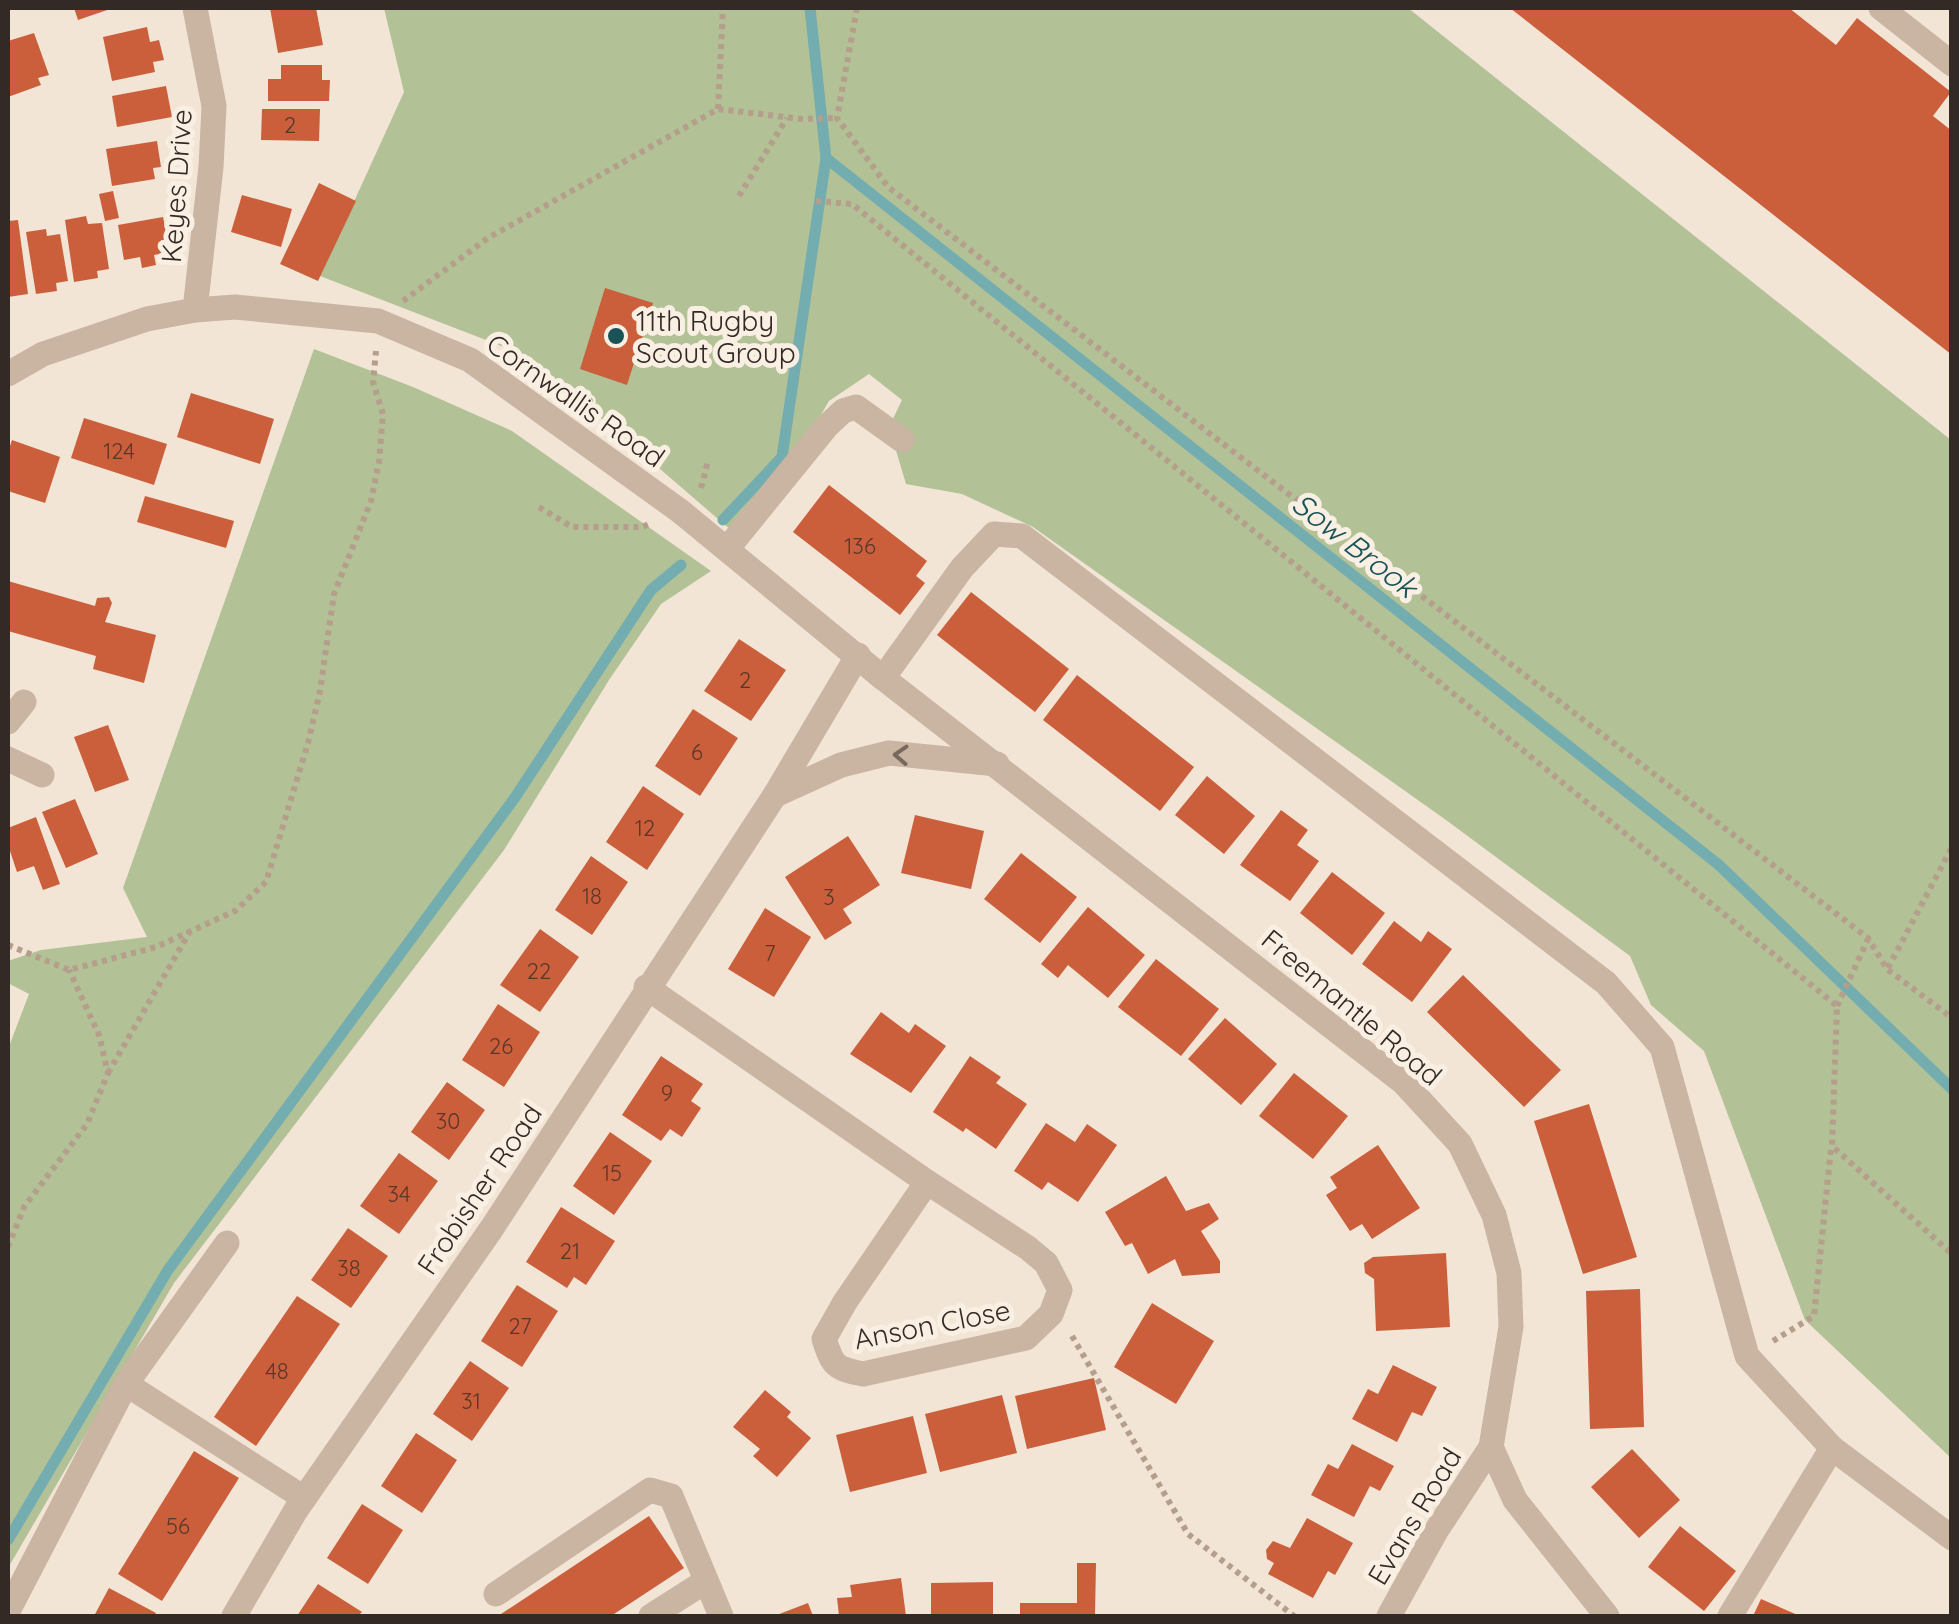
<svg xmlns="http://www.w3.org/2000/svg" width="1959" height="1624" viewBox="0 0 1959 1624" font-family="Quicksand,sans-serif">
<style>
.green{fill:#b2c196}
.lines{fill:none;stroke-linecap:round;stroke-linejoin:round}
.stream{stroke:#74adb0;stroke-width:11}
.building{fill:#cb5f3b}
.path{stroke:#b59e8c;stroke-width:6;stroke-dasharray:5 5;stroke-linecap:butt}
.minor{stroke:#cab4a2;stroke-width:25}
.oneway{stroke:#78685d}
.poi-dot{fill:#195257;stroke:#f9efe2;stroke-width:4}
.labels{text-anchor:middle;dominant-baseline:central;stroke-width:10;stroke-linejoin:round;paint-order:stroke}
.number-label{font-size:22px;fill:#5a372a}
.street-label{font-size:28px;fill:#342a25;stroke:#f9efe2}
.poi-label{font-size:28px;fill:#342a25;stroke:#f9efe2;text-anchor:start}
.water-label{font-size:30px;font-style:italic;fill:#195257;stroke:#f9efe2}
</style>
<rect width="100%" height="100%" fill="#f2e5d6"/>
<!-- green -->
<g class="green">
<polygon points="384,8 1408,8 1951,440 1951,1458 1805,1320 1704,1051 1651,1005 1630,956 1446,820 1033,527 962,494 906,484 889,427 902,400 869,374 829,401 746,543 530,357 320,276 404,92"/>
<polygon points="314,349 413,387 512,431 711,571 661,604 609,680 504,850 174,1283 8,1568 8,1049 29,994 8,983 8,961 41,950 147,937 123,888"/>
</g>
<g class="lines">
<!-- stream -->
<g class="stream">
<polyline points="810,8 826,158 1719,865 1952,1089"/>
<polyline points="723,520 782,457 826,158"/>
<polyline points="8,1540 168,1270 516,796 651,590 681,565"/>
</g>
</g>
<!-- building -->
<g class="building">
<polygon points="74,8 113,8 78,20"/>
<polygon points="270,8 316,8 323,45 278,53"/>
<polygon points="1510,8 1789,8 1836,45 1857,18 1951,92 1933,116 1952,131 1952,355"/>
<polygon points="147,27 150,42 159,40 164,60 153,62 155,72 112,81 103,37"/>
<polygon points="34,33 49,75 38,78 41,85 8,97 8,41"/>
<polygon points="281,65 322,65 322,80 330,80 329,101 268,101 268,79 281,79"/>
<polygon points="166,86 172,117 117,127 112,96"/>
<polygon points="262,109 320,109 319,141 261,140"/>
<polygon points="157,141 161,167 153,168 155,179 112,186 106,149"/>
<polygon points="319,183 356,201 318,281 280,264"/>
<polygon points="113,191 119,218 105,221 99,194"/>
<polygon points="242,195 292,209 281,247 231,232"/>
<polygon points="86,216 88,224 102,223 109,269 97,271 98,278 74,282 65,220"/>
<polygon points="163,217 170,252 154,255 156,265 142,268 140,257 124,260 118,225"/>
<polygon points="18,220 28,294 8,297 8,221"/>
<polygon points="46,229 47,236 60,234 68,281 56,283 57,291 36,294 26,232"/>
<polygon points="605,288 653,303 627,385 580,369"/>
<polygon points="191,393 274,419 260,464 177,437"/>
<polygon points="84,418 167,444 154,485 71,458"/>
<polygon points="12,440 60,457 45,503 8,491 8,452"/>
<polygon points="829,485 927,561 916,576 925,583 900,615 793,532"/>
<polygon points="145,496 234,521 226,548 137,522"/>
<polygon points="8,581 95,606 97,598 109,597 112,603 105,622 156,635 144,683 93,669 96,656 8,631"/>
<polygon points="971,592 1069,669 1035,712 937,635"/>
<polygon points="739,639 786,670 751,721 704,691"/>
<polygon points="1077,675 1194,767 1160,811 1043,720"/>
<polygon points="693,709 738,738 700,796 655,766"/>
<polygon points="108,725 129,780 95,792 74,737"/>
<polygon points="1207,776 1255,816 1224,854 1175,815"/>
<polygon points="643,786 684,814 647,870 606,842"/>
<polygon points="75,799 98,854 66,868 42,812"/>
<polygon points="1281,810 1308,830 1297,845 1319,861 1290,901 1240,865"/>
<polygon points="915,815 984,831 971,889 901,873"/>
<polygon points="36,817 60,884 43,890 34,866 17,872 8,845 8,828"/>
<polygon points="848,836 880,885 843,909 852,923 825,940 785,877"/>
<polygon points="1021,853 1077,897 1040,943 984,899"/>
<polygon points="591,856 628,882 592,935 555,910"/>
<polygon points="1332,872 1385,913 1352,955 1300,913"/>
<polygon points="1088,907 1145,955 1108,998 1068,965 1058,978 1041,964"/>
<polygon points="765,908 811,937 774,997 728,969"/>
<polygon points="1394,921 1421,942 1428,931 1452,949 1412,1002 1362,964"/>
<polygon points="540,929 579,957 540,1012 500,985"/>
<polygon points="1156,959 1219,1009 1181,1056 1118,1007"/>
<polygon points="1463,975 1561,1070 1524,1107 1427,1012"/>
<polygon points="498,1004 540,1032 504,1087 462,1060"/>
<polygon points="881,1012 909,1033 915,1024 946,1046 911,1093 850,1054"/>
<polygon points="1225,1018 1277,1064 1241,1105 1188,1059"/>
<polygon points="661,1056 703,1084 691,1101 701,1108 682,1137 670,1129 661,1141 622,1115"/>
<polygon points="970,1056 1001,1077 996,1083 1027,1104 996,1149 966,1128 963,1132 933,1112"/>
<polygon points="1294,1073 1348,1116 1313,1159 1259,1116"/>
<polygon points="447,1082 485,1110 449,1160 411,1132"/>
<polygon points="1589,1104 1637,1257 1583,1274 1534,1121"/>
<polygon points="1046,1123 1075,1142 1087,1124 1117,1145 1078,1202 1048,1182 1042,1190 1014,1171"/>
<polygon points="610,1132 652,1161 614,1215 573,1186"/>
<polygon points="1378,1145 1420,1208 1372,1239 1362,1224 1350,1231 1326,1195 1337,1188 1330,1177"/>
<polygon points="399,1153 438,1181 399,1234 360,1206"/>
<polygon points="1166,1176 1186,1211 1209,1203 1219,1219 1201,1231 1220,1261 1220,1273 1182,1276 1175,1259 1148,1274 1132,1243 1125,1246 1105,1212"/>
<polygon points="561,1207 615,1241 586,1285 574,1277 567,1288 526,1262"/>
<polygon points="348,1228 388,1256 351,1308 311,1280"/>
<polygon points="1446,1253 1450,1327 1376,1331 1374,1279 1365,1273 1364,1263 1373,1257"/>
<polygon points="517,1285 558,1311 522,1367 481,1341"/>
<polygon points="1640,1289 1644,1427 1590,1429 1586,1291"/>
<polygon points="297,1296 340,1324 256,1446 214,1417"/>
<polygon points="1152,1303 1214,1341 1176,1404 1114,1367"/>
<polygon points="470,1361 509,1388 472,1441 433,1414"/>
<polygon points="1393,1365 1437,1387 1422,1416 1412,1412 1397,1442 1352,1419 1368,1389 1378,1394"/>
<polygon points="1094,1378 1106,1430 1027,1449 1015,1396"/>
<polygon points="765,1390 791,1412 787,1417 811,1438 777,1477 753,1456 760,1449 733,1427"/>
<polygon points="1002,1395 1017,1453 940,1472 925,1414"/>
<polygon points="913,1416 927,1473 850,1492 836,1435"/>
<polygon points="416,1433 457,1460 422,1513 381,1486"/>
<polygon points="1352,1444 1394,1466 1380,1491 1370,1486 1354,1517 1311,1495 1328,1464 1338,1469"/>
<polygon points="1632,1449 1680,1500 1639,1538 1591,1487"/>
<polygon points="194,1451 239,1478 162,1601 118,1574"/>
<polygon points="362,1504 403,1530 368,1584 327,1558"/>
<polygon points="649,1516 684,1568 611,1616 498,1616"/>
<polygon points="1307,1518 1353,1543 1335,1575 1328,1571 1313,1598 1268,1574 1274,1563 1267,1559 1266,1550 1273,1541 1290,1548"/>
<polygon points="1680,1526 1736,1571 1704,1611 1648,1567"/>
<polygon points="1077,1563 1096,1563 1095,1616 1020,1616 1020,1603 1077,1603"/>
<polygon points="901,1578 906,1616 839,1616 837,1598 852,1597 850,1585"/>
<polygon points="993,1582 993,1616 931,1616 931,1583"/>
<polygon points="318,1584 362,1612 358,1616 297,1616"/>
<polygon points="109,1588 156,1613 154,1616 94,1616"/>
<polygon points="1761,1599 1800,1616 1753,1616"/>
<polygon points="808,1603 813,1616 774,1616"/>
</g>
<g class="lines">
<!-- path -->
<g class="path">
<polyline points="857,8 837,118 888,187 1868,938 1887,969 1952,1018"/>
<polyline points="718,109 723,8"/>
<polyline points="739,196 787,118"/>
<polyline points="816,201 852,204 1837,1006 1832,1146 1952,1254"/>
<polyline points="403,301 488,238 718,109 802,119 837,118"/>
<polyline points="701,488 708,461"/>
<polyline points="539,507 572,527 642,527 651,523"/>
<polyline points="8,945 69,970 156,947 235,911 266,882 308,743 320,691 334,594 371,501 379,462 383,414 373,382 376,351"/>
<polyline points="1888,968 1952,847"/>
<polyline points="1837,1006 1868,939"/>
<polyline points="108,1073 189,933"/>
<polyline points="8,1247 24,1207 87,1124 108,1073 99,1035 69,970"/>
<polyline points="1072,1336 1188,1534 1294,1616"/>
<polyline points="1773,1341 1814,1316 1831,1148"/>
</g>
<!-- minor -->
<g class="minor">
<polyline points="1881,8 1952,64"/>
<polyline points="195,310 211,167 214,106 195,8"/>
<polyline points="8,374 43,354 147,319 195,310 235,307 378,321 470,360 680,511 883,678 1404,1083 1460,1144 1494,1215 1509,1273 1511,1327 1491,1447 1515,1500 1607,1616"/>
<polyline points="727,549 826,427 843,411 856,407 902,440"/>
<polyline points="883,678 962,568 994,534 1022,536 1606,983 1662,1047 1747,1356 1832,1448 1952,1538"/>
<polyline points="8,722 24,702"/>
<polyline points="8,759 42,775"/>
<polyline points="775,795 841,765 889,753 997,764"/>
<path d="M 646,987 L 927,1182 L 1028,1248 L 1046,1263 L 1060,1290 L 1051,1314 L 1026,1338 L 863,1374 C 834,1368 833,1366 824,1339 L 845,1302 L 927,1182"/>
<polyline points="126,1384 304,1498"/>
<polyline points="496,1594 650,1490 671,1496 721,1616"/>
<polyline points="8,1611 126,1384 227,1243"/>
<polyline points="234,1616 296,1510 492,1228 775,795 858,655"/>
<polyline points="651,1616 706,1581"/>
<polyline points="1389,1616 1436,1531 1491,1447"/>
<polyline points="1730,1616 1832,1448"/>
</g>
</g>
<!-- one-way arrows -->
<defs><path id="oneway-chevron" d="M-2-3.5L2.5 0L-2 3.5" fill="none" stroke-width="1.6" stroke-linecap="round" stroke-linejoin="round" transform="scale(2.5)"/></defs>
<use class="oneway" href="#oneway-chevron" transform="translate(901 755) rotate(-177)"/>
<!-- markers -->
<circle class="poi-dot" cx="616" cy="336" r="10"/>
<g class="labels">
<!-- number labels -->
<g class="number-label">
<text x="290" y="125">2</text>
<text x="119" y="451">124</text>
<text x="860" y="546">136</text>
<text x="745" y="680">2</text>
<text x="697" y="752">6</text>
<text x="645" y="828">12</text>
<text x="592" y="896">18</text>
<text x="829" y="897">3</text>
<text x="770" y="953">7</text>
<text x="539" y="971">22</text>
<text x="501" y="1046">26</text>
<text x="667" y="1093">9</text>
<text x="448" y="1121">30</text>
<text x="612" y="1173">15</text>
<text x="399" y="1194">34</text>
<text x="570" y="1251">21</text>
<text x="349" y="1268">38</text>
<text x="520" y="1326">27</text>
<text x="277" y="1371">48</text>
<text x="471" y="1401">31</text>
<text x="178" y="1526">56</text>
</g>
<!-- street labels -->
<g class="street-label">
<text transform="translate(176 186) rotate(-86)">Keyes Drive</text>
<text transform="translate(576 400) rotate(35)">Cornwallis Road</text>
<text transform="translate(1352 1007) rotate(40)">Freemantle Road</text>
<text transform="translate(479 1189) rotate(-56)">Frobisher Road</text>
<text transform="translate(932 1324) rotate(-11)">Anson Close</text>
<text transform="translate(1414 1516) rotate(-59)">Evans Road</text>
</g>
<!-- poi labels -->
<g class="poi-label">
<text x="636" y="320">11th Rugby<tspan x="636" dy="32">Scout Group</tspan></text>
</g>
<!-- water labels -->
<g class="water-label">
<text transform="translate(1355 545) rotate(38)">Sow Brook</text>
</g>
</g>
<!-- border -->
<rect width="1959" height="1624" fill="none" stroke="#342a25" stroke-width="20"/>
</svg>
